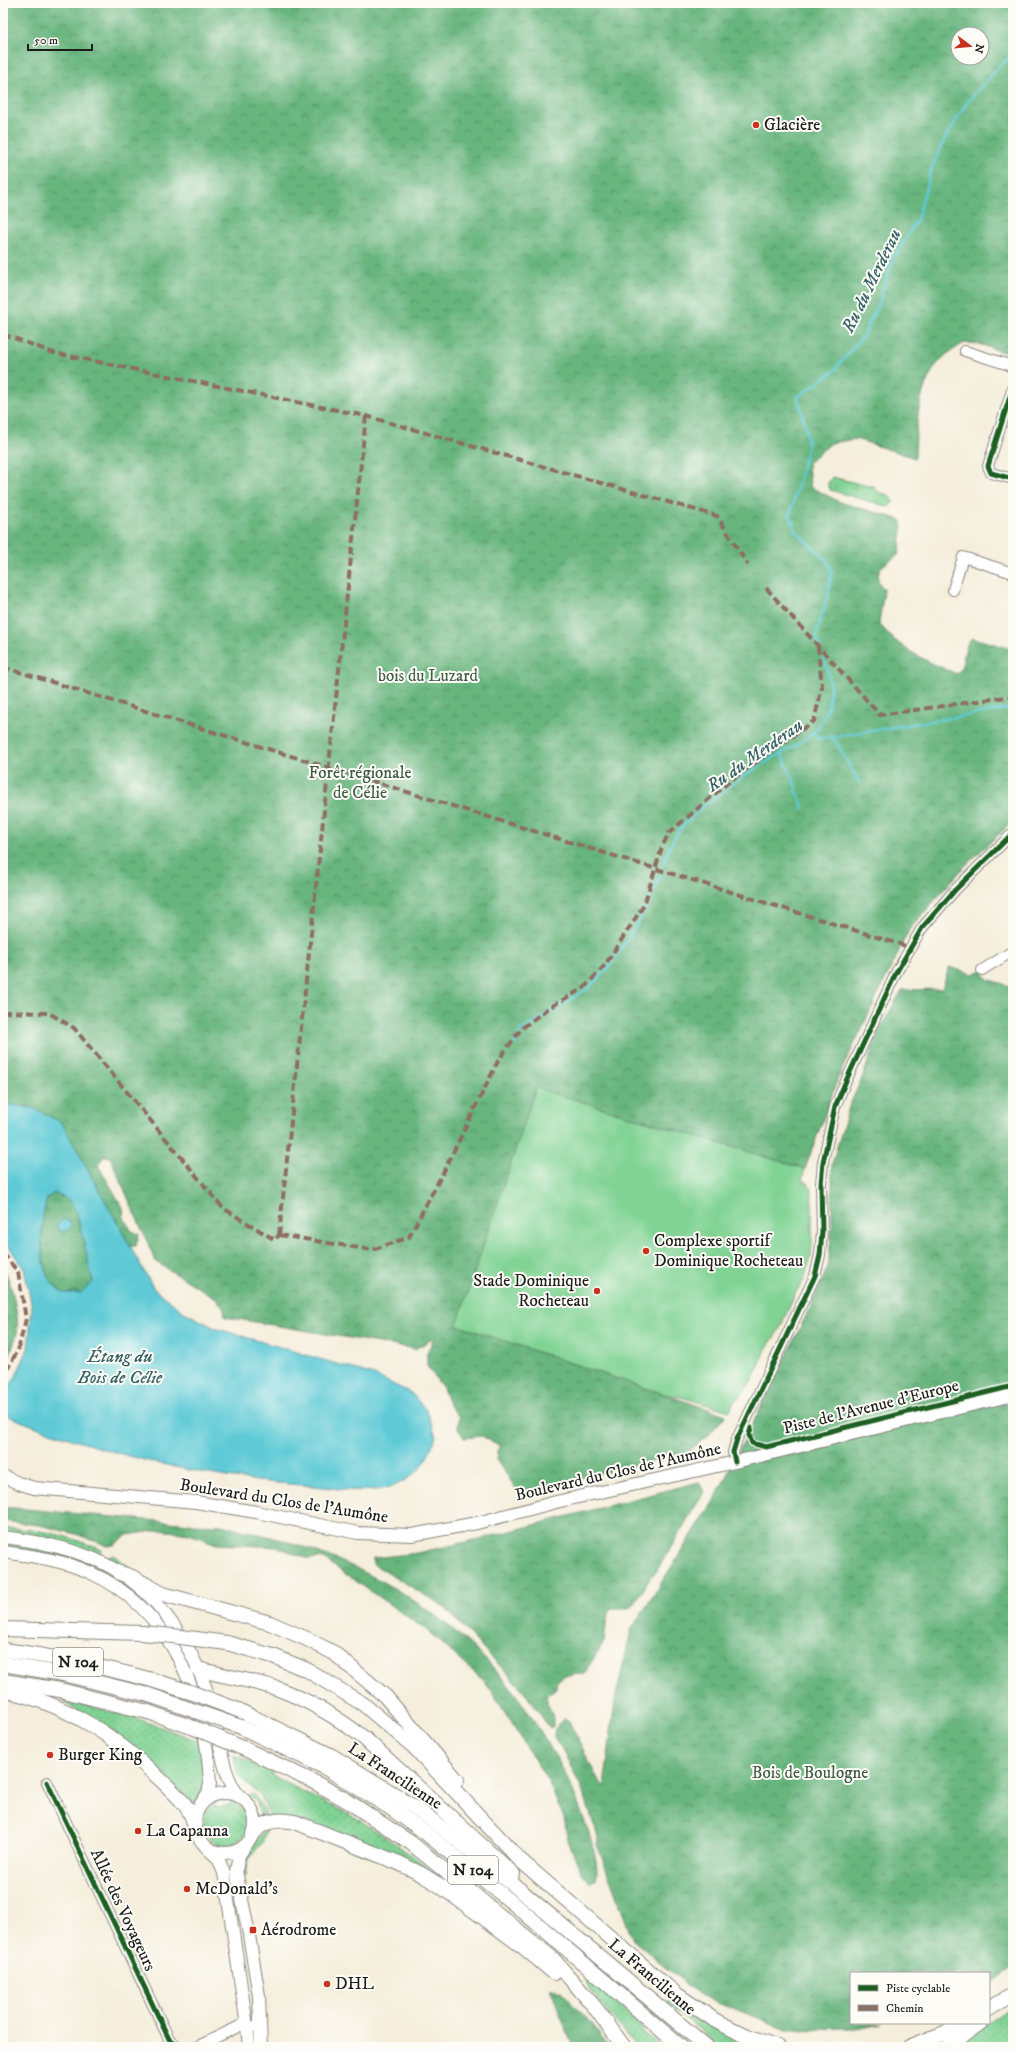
<svg xmlns="http://www.w3.org/2000/svg" width="1016" height="2050" viewBox="0 0 1016 2050" font-family="'IM FELL DW Pica',serif">
<style>
.grass{fill:url(#grass-dots);stroke:#4e7858}
.forest{fill:url(#forest-crowns);stroke:#42684d;fill-rule:evenodd}
.wetland{fill:url(#wetland-marsh);stroke:#4e7858}
.garden{fill:#81d394;stroke:#4e7858}
.water{fill:#5ecad6;stroke:#3d7379;fill-rule:evenodd}
.lines{fill:none;stroke-linecap:round;stroke-linejoin:round}
.stream{stroke:#5ecad6;stroke-width:2.5}
.minor-casing{stroke:#88857c;stroke-width:12}
.major-casing{stroke:#88857c;stroke-width:14}
.highway-casing{stroke:#88857c;stroke-width:16}
.minor{stroke:#fff;stroke-width:10}
.major{stroke:#fff;stroke-width:12}
.highway{stroke:#fff;stroke-width:14}
.highway-bridge-casing{stroke:#88857c;stroke-width:16;stroke-linecap:butt}
.highway-bridge{stroke:#fff;stroke-width:14}
.quiet{stroke:#8d6e63;stroke-width:4;stroke-dasharray:8 4;stroke-linecap:butt}
.cycleway-casing{stroke:#fdfcf7;stroke-width:8}
.cycleway{stroke:#1b5e20;stroke-width:5}
.poi-dot{fill:#c8321e;stroke:#fdfcf7;stroke-width:1.5}
.labels{text-anchor:middle;dominant-baseline:central;stroke-width:4;stroke-linejoin:round;paint-order:stroke}
.shield{fill:#fdfcf7;stroke:#605f5e;stroke-width:1}
.shield-label{font-size:16px;font-weight:bold;fill:#1c1c1c}
.poi-label{font-size:17px;fill:#1c1c1c;stroke:#fdfcf7;text-anchor:start}
.park-label{font-size:17px;fill:#3f5c46;stroke:#fdfcf7}
.street-label{font-size:17px;fill:#1c1c1c;stroke:#fdfcf7}
.water-label{font-size:18px;font-style:italic;fill:#366266;stroke:#fdfcf7}
</style>
<defs>
<pattern id="grass-dots" width="8" height="8" patternUnits="userSpaceOnUse"><rect width="8" height="8" fill="#81d394"/><path d="M2 2h.1M6 6h.1" fill="none" stroke="#6fb57f" stroke-width="1.8" stroke-linecap="round"/></pattern>
<pattern id="forest-crowns" width="20" height="18" patternUnits="userSpaceOnUse"><rect width="20" height="18" fill="#68b57e"/><path d="M2 6a3 3 0 1 1 6 0M12 15a3 3 0 1 1 6 0" fill="none" stroke="#559266"/></pattern>
<pattern id="wetland-marsh" width="20" height="14" patternUnits="userSpaceOnUse"><rect width="20" height="14" fill="#81d394"/><path d="M1 5h8M5 5V1M11 12h8M15 12V8" fill="none" stroke="#6fb57f"/></pattern>
</defs>
<rect width="100%" height="100%" fill="#fdfcf7"/>
<filter id="ink" filterUnits="userSpaceOnUse"><feTurbulence type="fractalNoise" baseFrequency=".025" numOctaves="2"/><feDisplacementMap in="SourceGraphic" scale="8" xChannelSelector="R" yChannelSelector="G"/><feConvolveMatrix kernelMatrix="1 2 1 2 8 2 1 2 1" color-interpolation-filters="sRGB"/></filter>
<filter id="wash" filterUnits="userSpaceOnUse"><feTurbulence type="fractalNoise" baseFrequency=".012" numOctaves="4" result="noise"/><feDisplacementMap in="SourceGraphic" scale="16" xChannelSelector="R" yChannelSelector="G"/><feGaussianBlur stdDeviation="0.9" result="paint"/><feColorMatrix in="noise" values="0 0 0 0 0 0 0 0 0 0 0 0 0 0 0 0 0 1.4 0 .05"/><feComposite in="paint" operator="in"/></filter>
<g filter="url(#wash)">
<rect width="100%" height="100%" fill="#f5eedc"/>
<!-- grass -->
<g class="grass">
<path d="M 3,1528 C 12,1529 22,1529 31,1530 C 55,1532 80,1541 102,1550 L 98,1555 L 3,1533 Z"/>
<path d="M 3,1542 C 45,1548 93,1556 127,1582 C 140,1593 152,1606 165,1618 L 161,1622 L 128,1590 L 3,1547 Z"/>
<polygon points="113,1555 152,1583 106,1559"/>
<path d="M 61,1699 L 136,1718 L 199,1741 C 203,1768 211,1779 195,1804 Z"/>
<polygon points="234,1755 270,1770 272,1775 290,1785 360,1820 420,1861 453,1888 271,1818 260,1795 238,1775"/>
<polygon points="253,1793 264,1809 267,1819 262,1821 257,1803 250,1796"/>
<path d="M 231,1801 C 261,1810 249,1852 217,1844 C 200,1835 199,1816 214,1803 L 216,1807 L 230,1805 Z"/>
<path d="M 267,1828 L 262,1843 L 248,1859 L 246,1876 C 235,1860 257,1840 267,1828 Z"/>
<polygon points="586,1978 630,2015 641,2026 643,2032 662,2047 636,2047 588,1987"/>
<polygon points="671,1998 712,2027 757,2047 720,2047 666,2002"/>
<polygon points="1013,2005 1013,2047 954,2047"/>
</g>
<!-- forest -->
<g class="forest">
<path d="M 3,3 L 1013,3 L 1013,226 L 1011,229 L 1013,231 L 1013,355 C 997,352 983,342 966,343 C 962,343 957,348 953,350 C 918,371 916,422 915,458 L 856,439 L 831,443 L 808,463 L 810,487 L 840,502 L 901,520 L 902,530 L 899,554 L 881,567 L 878,575 L 878,581 L 884,590 L 879,623 C 898,649 928,662 957,674 C 967,664 961,647 972,638 L 1013,649 L 1013,821 L 964,867 L 909,930 L 838,1078 L 805,1169 L 548,1092 L 457,1325 L 726,1415 L 709,1435 L 685,1454 L 518,1492 L 497,1460 L 499,1445 L 482,1436 L 464,1438 L 458,1429 L 459,1417 L 449,1404 L 443,1388 L 427,1366 L 427,1353 L 434,1338 L 415,1349 L 225,1317 L 224,1309 L 216,1298 L 156,1262 L 110,1157 L 104,1156 L 98,1165 L 123,1208 L 124,1219 L 132,1231 L 139,1234 L 136,1246 L 129,1246 L 84,1162 L 34,1108 L 3,1104 ZM 958,34 L 982,34 L 982,58 L 958,58 Z"/>
<path d="M 949,967 L 973,974 L 982,970 L 987,979 L 1013,987 L 1013,1968 L 989,1985 L 989,1973 L 851,1973 L 851,2023 L 883,2023 L 856,2028 L 785,2029 L 700,1995 L 633,1940 L 597,1845 L 598,1837 L 582,1789 L 559,1743 L 554,1737 C 554,1728 557,1724 564,1719 L 569,1721 L 598,1780 L 604,1787 L 615,1700 L 631,1630 L 715,1499 L 811,1306 L 828,1267 L 832,1225 L 832,1164 L 849,1107 L 863,1076 L 878,1032 L 902,990 L 942,989 Z"/>
<path d="M 54,1193 L 69,1200 L 77,1213 L 93,1282 L 81,1293 L 63,1293 C 59,1289 51,1283 48,1277 C 39,1253 40,1222 47,1198 Z"/>
<path d="M 3,1267 C 11,1280 20,1318 17,1333 C 15,1341 12,1349 9,1357 L 3,1359 Z"/>
<path d="M 699,1482 L 704,1492 L 656,1572 L 651,1577 L 634,1605 L 629,1608 L 611,1608 L 607,1618 L 604,1642 L 584,1674 L 565,1675 L 557,1681 L 556,1689 L 547,1694 C 544,1706 557,1713 552,1728 L 549,1727 L 523,1690 L 443,1606 L 373,1564 L 373,1558 L 417,1553 L 492,1536 Z"/>
<path d="M 3,1507 L 191,1524 C 201,1525 212,1524 221,1525 C 231,1527 241,1530 251,1532 C 366,1558 478,1626 539,1729 C 554,1753 567,1774 577,1801 C 584,1820 601,1860 596,1879 L 591,1882 L 582,1875 L 568,1840 L 564,1818 L 548,1781 L 496,1698 L 484,1681 L 429,1632 L 324,1559 L 318,1558 L 309,1559 L 277,1547 L 217,1544 L 189,1534 L 161,1530 L 127,1535 L 114,1545 L 108,1546 L 76,1534 L 39,1525 L 3,1521 Z"/>
<polygon points="550,1988 562,1992 589,2021 609,2047 573,2047"/>
</g>
<!-- wetland -->
<polygon class="wetland" points="832,477 868,486 874,486 876,491 888,495 894,501 889,507 830,490 828,483"/>
<!-- garden -->
<polygon class="garden" points="536,1088 805,1169 802,1180 808,1183 812,1193 812,1245 811,1257 804,1280 796,1292 779,1330 766,1349 756,1372 746,1389 733,1403 730,1411 681,1397 664,1394 457,1325"/>
<!-- water -->
<g class="water">
<path d="M 3,1104 L 34,1108 L 62,1123 L 154,1289 L 184,1312 L 215,1328 L 374,1375 L 411,1393 L 427,1411 L 436,1437 C 426,1459 424,1471 400,1483 C 376,1496 341,1489 314,1486 C 276,1483 237,1480 200,1472 C 135,1460 64,1439 3,1414 L 3,1396 L 15,1378 L 28,1349 L 32,1307 L 24,1269 L 3,1238 ZM 54,1193 L 69,1200 L 77,1213 L 93,1282 L 81,1293 L 63,1293 C 58,1289 51,1283 48,1277 C 39,1253 40,1222 47,1198 Z"/>
<polygon points="63,1219 70,1222 72,1226 67,1230 62,1232 57,1229 57,1224"/>
</g>
<g class="lines">
<!-- stream -->
<g class="stream">
<polyline points="819,645 816,636 828,595 832,571 826,560 796,532 790,515 808,445 806,426 797,397 832,373 864,335 879,302 888,273 895,256 917,220 931,170 944,140 968,101 1000,66 1013,54"/>
<polyline points="813,732 819,739 1013,708"/>
<polyline points="833,737 859,782"/>
<polyline points="781,753 793,779 803,808"/>
<path d="M 663,865 C 667,852 673,838 682,827 C 699,807 743,775 766,762 C 782,753 804,743 817,729 C 833,709 833,679 823,657"/>
<polyline points="512,1047 521,1030 533,1024 548,1013 587,989 607,969 630,936 647,906 660,876"/>
</g>
</g>
</g>
<g filter="url(#ink)">
<g class="lines">
<defs>
<g id="minor">
<polyline points="965,351 1009,365 1013,369"/>
<polyline points="1013,387 988,466 991,473 1013,479"/>
<polyline points="953,590 963,557 1013,573"/>
<polyline points="982,970 1013,951"/>
<polyline points="735,1462 733,1452 737,1439 815,1276 820,1255 822,1232 821,1184 823,1162 835,1107 845,1083 896,973 922,928 955,890 1013,833"/>
<polyline points="47,1782 169,2039 178,2047"/>
<polyline points="196,2047 242,2025 261,2028"/>
</g>
<g id="major">
<polyline points="3,1476 18,1483 34,1488 196,1502 256,1512 358,1533 412,1535 477,1523 556,1502 735,1462 1013,1395"/>
<path d="M 3,1537 C 38,1541 73,1548 105,1564 C 160,1592 197,1651 212,1709 C 219,1733 222,1783 243,1799"/>
<path d="M 3,1552 C 33,1556 63,1560 91,1573 C 173,1610 206,1699 210,1784 L 208,1793 L 200,1805"/>
<circle cx="225" cy="1823" r="30"/>
<polyline points="246,1845 239,1855 236,1871 248,1929 259,1996 261,2047"/>
<polyline points="206,1847 218,1858 224,1873 247,2026 249,2047"/>
</g>
<g id="highway">
<polyline points="120,1573 132,1577 163,1594 270,1623 307,1639 334,1653 385,1696 457,1780"/>
<polyline points="3,1629 142,1633"/>
<polyline points="227,1643 273,1656 307,1670 363,1704 414,1747 520,1860 676,1994 716,2021 742,2034 778,2047"/>
<path d="M 3,1650 C 53,1656 103,1667 152,1680"/>
<polyline points="3,1664 63,1674 149,1695"/>
<path d="M 198,1669 C 223,1676 250,1680 276,1688 C 308,1700 337,1717 364,1738 L 513,1874"/>
<polyline points="3,1681 60,1690 148,1712"/>
<path d="M 3,1690 C 68,1704 115,1736 163,1782 C 177,1796 192,1807 195,1828"/>
<polyline points="238,1710 332,1756 397,1796 428,1817 520,1890 707,2047"/>
<polyline points="241,1727 324,1767 389,1807 422,1830 519,1908 681,2047"/>
<polyline points="245,1749 316,1783 349,1802 411,1843 553,1959 594,2006 624,2047"/>
<path d="M 253,1834 C 262,1820 280,1819 295,1822 L 399,1863 L 421,1874 L 439,1885 L 522,1946 L 554,1973"/>
<polyline points="989,2008 1013,1995"/>
<polyline points="909,2047 952,2030 965,2023"/>
<polyline points="947,2047 980,2023"/>
</g>
</defs>
<!-- minor casing -->
<use href="#minor" class="minor-casing"/>
<!-- major casing -->
<use href="#major" class="major-casing"/>
<!-- highway casing -->
<use href="#highway" class="highway-casing"/>
<!-- minor -->
<use href="#minor" class="minor"/>
<!-- major -->
<use href="#major" class="major"/>
<!-- highway -->
<use href="#highway" class="highway"/>
<defs>
<g id="highway-bridge">
<polyline points="142,1633 173,1636 227,1643"/>
<polyline points="152,1680 193,1693 238,1710"/>
<polyline points="149,1695 241,1727"/>
<polyline points="148,1712 197,1729 245,1749"/>
</g>
</defs>
<!-- highway-bridge casing -->
<use href="#highway-bridge" class="highway-bridge-casing"/>
<!-- highway-bridge -->
<use href="#highway-bridge" class="highway-bridge"/>
<!-- quiet -->
<g class="quiet">
<polyline points="3,334 54,353 366,416 717,516 748,565"/>
<polyline points="766,588 880,715 1013,696"/>
<polyline points="3,667 909,947"/>
<polyline points="3,1012 49,1013 74,1028 223,1208 275,1240 279,1235"/>
<polyline points="279,1235 372,1250 409,1237 445,1169 499,1059 521,1029 547,1009 585,987 605,965 644,905 662,847 669,833 730,781 814,721 822,687 818,647"/>
<polyline points="279,1235 366,416"/>
<polyline points="3,1253 18,1272 26,1319 18,1350 3,1377"/>
</g>
<defs>
<g id="cycleway">
<polyline points="1013,387 988,466 991,473 1013,479"/>
<polyline points="751,1428 749,1435 752,1443 766,1447 1013,1386"/>
<polyline points="735,1462 733,1452 737,1439 815,1276 820,1255 822,1232 821,1184 823,1162 835,1107 845,1083 896,973 922,928 955,890 1013,833"/>
<polyline points="47,1782 169,2039 178,2047"/>
</g>
</defs>
<!-- cycleway casing -->
<use href="#cycleway" class="cycleway-casing"/>
<!-- cycleway -->
<use href="#cycleway" class="cycleway"/>
</g>
</g>
<!-- markers -->
<g class="poi-dot">
<circle cx="756" cy="125" r="4"/>
<circle cx="646" cy="1251" r="4"/>
<circle cx="597" cy="1291" r="4"/>
<circle cx="50" cy="1755" r="4"/>
<circle cx="138" cy="1831" r="4"/>
<circle cx="187" cy="1889" r="4"/>
<rect x="249" y="1926" width="8" height="8" rx="2"/>
<circle cx="327" cy="1984" r="4"/>
</g>
<g class="labels">
<!-- shield labels -->
<g class="shield">
<rect x="53" y="1648" width="50" height="28" rx="3"/>
<rect x="448" y="1856" width="50" height="28" rx="3"/>
</g>
<g class="shield-label">
<text x="78" y="1662">N 104</text>
<text x="473" y="1870">N 104</text>
</g>
<!-- poi labels -->
<g class="poi-label">
<text x="764" y="125">Glacière</text>
<text x="654" y="1241">Complexe sportif<tspan x="654" dy="20">Dominique Rocheteau</tspan></text>
<text x="589" y="1281" text-anchor="end">Stade Dominique<tspan x="589" dy="20">Rocheteau</tspan></text>
<text x="58" y="1755">Burger King</text>
<text x="146" y="1831">La Capanna</text>
<text x="195" y="1889">McDonald's</text>
<text x="261" y="1930">Aérodrome</text>
<text x="335" y="1984">DHL</text>
</g>
<!-- park labels -->
<g class="park-label">
<text x="428" y="676">bois du Luzard</text>
<text x="360" y="773">Forêt régionale<tspan x="360" dy="20">de Célie</tspan></text>
<text x="810" y="1773">Bois de Boulogne</text>
</g>
<!-- street labels -->
<g class="street-label">
<text transform="translate(871 1407) rotate(-14)">Piste de l'Avenue d'Europe</text>
<text transform="translate(618 1472) rotate(-13)">Boulevard du Clos de l'Aumône</text>
<text transform="translate(284 1501) rotate(9)">Boulevard du Clos de l'Aumône</text>
<text transform="translate(395 1776) rotate(33)">La Francilienne</text>
<text transform="translate(123 1910) rotate(65)">Allée des Voyageurs</text>
<text transform="translate(652 1977) rotate(40)">La Francilienne</text>
</g>
<!-- water labels -->
<g class="water-label">
<text transform="translate(872 281) rotate(-64)">Ru du Merderau</text>
<text transform="translate(755 756) rotate(-35)">Ru du Merderau</text>
<text x="120" y="1357">Étang du<tspan x="120" dy="21">Bois de Célie</tspan></text>
</g>
</g>
<!-- margin -->
<rect width="1016" height="2050" fill="none" stroke="#fdfcf7" stroke-width="16"/>
<!-- legend -->
<rect x="850" y="1972" width="140" height="52" fill="#fdfcf7" stroke="#a3a29f"/>
<rect x="858" y="1985" width="20" height="6" fill="#1b5e20" stroke="#a3a29f"/>
<text x="886" y="1992" font-size="12" fill="#1c1c1c">Piste cyclable</text>
<rect x="858" y="2005" width="20" height="6" fill="#8d6e63" stroke="#a3a29f"/>
<text x="886" y="2012" font-size="12" fill="#1c1c1c">Chemin</text>
<!-- north arrow -->
<g transform="translate(970 46) rotate(106)"><circle r="19" fill="#fdfcf7" stroke="#a3a29f"/>
<path d="M0-3L7 15L0 10L-7 15Z" fill="#c8321e"/>
<text y="-6" font-size="11" font-weight="bold" text-anchor="middle" fill="#1c1c1c">N</text>
</g>
<!-- scale -->
<path d="M28 44v6h64v-6" fill="none" stroke="#1c1c1c" stroke-width="2"/>
<text x="34" y="44" font-size="12" fill="#1c1c1c" stroke="#fdfcf7" stroke-width="3" paint-order="stroke">50 m</text>
</svg>
